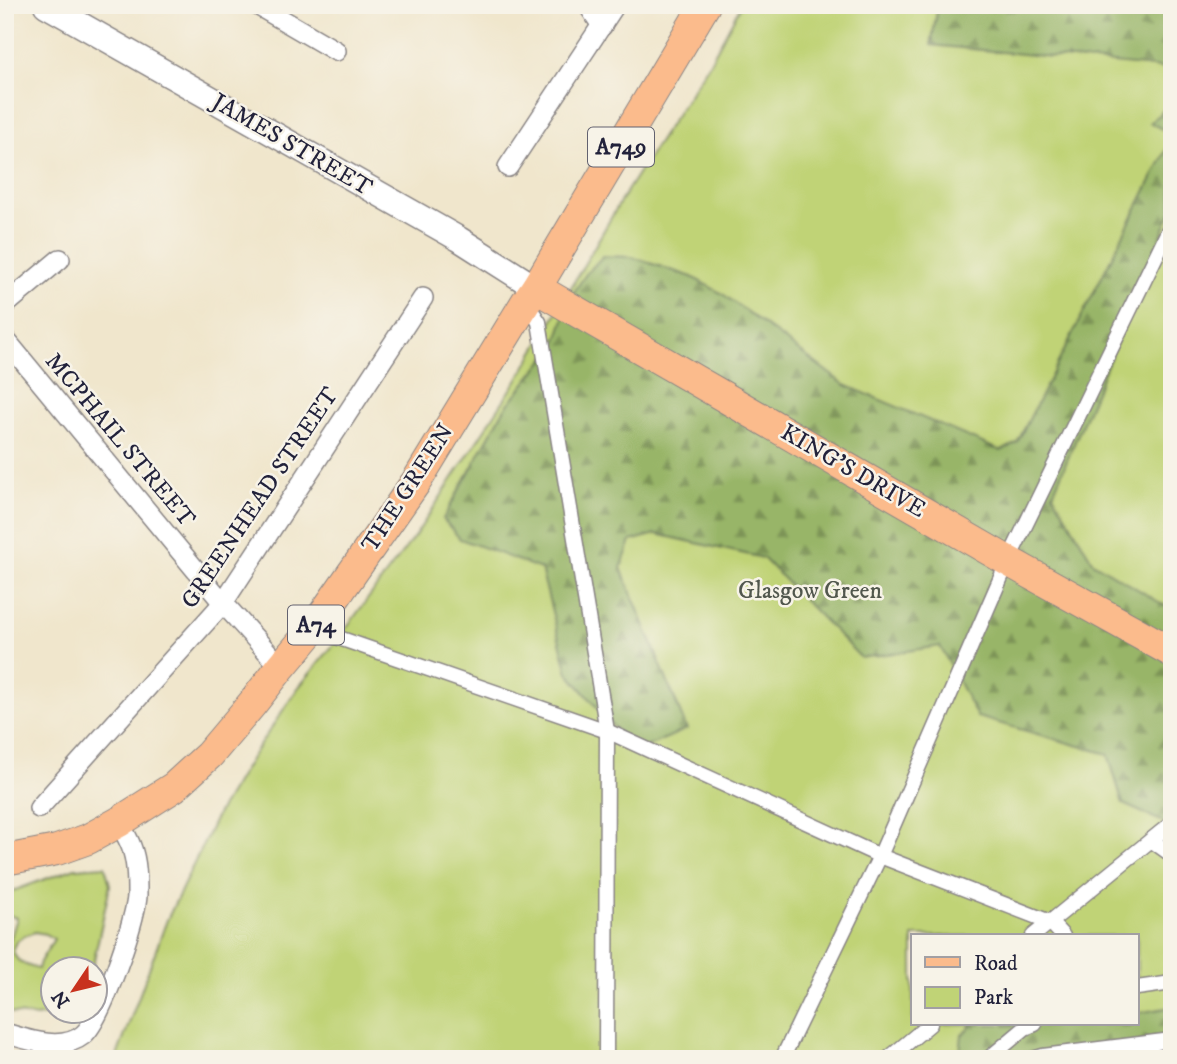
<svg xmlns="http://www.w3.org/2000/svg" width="1177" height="1064" viewBox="0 0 1177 1064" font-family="'IM FELL DW Pica',serif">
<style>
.green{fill:#c0d376;stroke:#717a58;stroke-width:2;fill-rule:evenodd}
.forest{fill:url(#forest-firs);stroke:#5d6c51;stroke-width:2}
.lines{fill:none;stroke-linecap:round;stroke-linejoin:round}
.pedestrian-casing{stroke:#898484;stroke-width:17}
.minor-casing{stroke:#898484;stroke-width:22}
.tertiary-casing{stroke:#898484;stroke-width:27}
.primary-casing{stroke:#898484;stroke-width:32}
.pedestrian{stroke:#fff;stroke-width:14}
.minor{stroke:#fff;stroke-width:19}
.tertiary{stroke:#fff;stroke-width:24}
.primary{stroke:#fbbb8c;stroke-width:30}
.labels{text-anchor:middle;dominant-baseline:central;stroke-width:5;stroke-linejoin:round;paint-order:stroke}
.shield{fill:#f7f3e8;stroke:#62616f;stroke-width:2}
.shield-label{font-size:23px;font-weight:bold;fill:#22223b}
.street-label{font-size:24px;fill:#22223b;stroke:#f7f3e8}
.park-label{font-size:24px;fill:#51574d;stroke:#f7f3e8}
</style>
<defs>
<pattern id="forest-firs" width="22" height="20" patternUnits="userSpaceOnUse" patternTransform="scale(1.75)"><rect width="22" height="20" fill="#98b567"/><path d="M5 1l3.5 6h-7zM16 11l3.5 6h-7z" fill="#7c9356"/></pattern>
</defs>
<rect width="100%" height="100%" fill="#f7f3e8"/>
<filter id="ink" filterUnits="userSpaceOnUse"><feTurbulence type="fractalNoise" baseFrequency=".0143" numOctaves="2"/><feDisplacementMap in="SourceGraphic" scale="14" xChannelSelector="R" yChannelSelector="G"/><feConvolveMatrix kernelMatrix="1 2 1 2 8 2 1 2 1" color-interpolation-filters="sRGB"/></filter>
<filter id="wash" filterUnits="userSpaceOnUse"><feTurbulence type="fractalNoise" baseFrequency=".00686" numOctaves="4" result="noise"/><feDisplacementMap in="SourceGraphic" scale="28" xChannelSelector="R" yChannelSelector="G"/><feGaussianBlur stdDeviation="1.57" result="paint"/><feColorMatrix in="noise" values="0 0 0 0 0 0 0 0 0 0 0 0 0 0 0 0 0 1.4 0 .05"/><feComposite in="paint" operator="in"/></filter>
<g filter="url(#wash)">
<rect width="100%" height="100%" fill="#f0e6cc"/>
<!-- green -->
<g class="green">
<path d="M 741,5 L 1172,5 L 1172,1059 L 116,1059 L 167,920 L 218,813 L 251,758 L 298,688 L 331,648 L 417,533 L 523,371 L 623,197 L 709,64 ZM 913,936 L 1137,936 L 1137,1024 L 913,1024 Z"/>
<path d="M 105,866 L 110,885 L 92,969 L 52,970 L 52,1012 L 60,1012 L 59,1013 L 36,1017 L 5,1012 L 5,939 L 10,940 L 17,918 L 5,914 L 5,907 L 10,892 L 75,868 ZM 35,932 L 45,934 L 54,939 L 40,962 L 38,969 C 32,967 22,965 17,959 C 6,944 22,936 35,932 Z"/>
</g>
<!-- forest -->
<g class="forest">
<polygon points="938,5 1172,5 1172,69 931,45"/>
<polygon points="1172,102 1172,134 1150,123"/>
<polygon points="1172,139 1172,210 1053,494 1093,562 1172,610 1172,826 1123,804 1108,754 977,717 940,646 861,658 763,558 656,534 631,541 621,568 687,729 635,752 568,673 541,569 460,539 443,519 505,408 555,346 572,295 586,274 603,256 632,257 692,277 723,294 845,385 1001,451 1017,443"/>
<polygon points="1172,1007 1172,1059 959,1059 962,1035 972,1024 1137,1024 1137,1013"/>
</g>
</g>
<g filter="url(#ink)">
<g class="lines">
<defs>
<g id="pedestrian">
<polyline points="526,302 539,322 607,731 606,1059"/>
<polyline points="313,629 607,731 880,856 1050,922 1063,936"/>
<polyline points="1151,840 1172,855"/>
<polyline points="1033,936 1172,823"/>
<polyline points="1137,988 1172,983"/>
<polyline points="782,1059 880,856 1008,561 1172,223"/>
<polyline points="888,1059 930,1024"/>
<polyline points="988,1059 1025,1028 1035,1024"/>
<polyline points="1033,1059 1043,1056 1172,1040"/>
</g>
<g id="minor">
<polyline points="257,5 336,51"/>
<polyline points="588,5 602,26"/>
<polyline points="508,167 615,5"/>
<polyline points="5,305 60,259"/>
<polyline points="5,339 223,603 281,667"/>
<polyline points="39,808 223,603 423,298"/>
<path d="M 5,1033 C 28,1040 62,1052 83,1035 C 101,1021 137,917 137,895 C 137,879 137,861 131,846 C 128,838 123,830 119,822"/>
</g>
<polyline id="tertiary" points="46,5 459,239 536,288"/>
<g id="primary">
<polyline points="536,288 1008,561 1172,652"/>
<polyline points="5,860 57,850 88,839 119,822 174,787 209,755 252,704 281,667 313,629 416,482 526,302 536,288 705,5"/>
</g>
</defs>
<!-- pedestrian casing -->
<use href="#pedestrian" class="pedestrian-casing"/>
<!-- minor casing -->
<use href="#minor" class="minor-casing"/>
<!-- tertiary casing -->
<use href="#tertiary" class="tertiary-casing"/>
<!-- primary casing -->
<use href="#primary" class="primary-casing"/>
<!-- pedestrian -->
<use href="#pedestrian" class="pedestrian"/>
<!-- minor -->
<use href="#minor" class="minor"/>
<!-- tertiary -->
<use href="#tertiary" class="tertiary"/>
<!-- primary -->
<use href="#primary" class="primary"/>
</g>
</g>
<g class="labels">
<!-- shield labels -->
<g class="shield">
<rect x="588" y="127.5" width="66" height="39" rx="5"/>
<rect x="288" y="605.5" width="56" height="39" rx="5"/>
</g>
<g class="shield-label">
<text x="621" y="147">A749</text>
<text x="316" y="625">A74</text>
</g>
<!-- street labels -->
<g class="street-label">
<text transform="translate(292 145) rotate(30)">JAMES STREET</text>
<text transform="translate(120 440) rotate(50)">MCPHAIL STREET</text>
<text transform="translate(853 471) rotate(30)">KING'S DRIVE</text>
<text transform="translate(408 488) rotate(-57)">THE GREEN</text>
<text transform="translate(260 498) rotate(-56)">GREENHEAD STREET</text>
</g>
<!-- park labels -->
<g class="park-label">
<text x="810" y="591">Glasgow Green</text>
</g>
</g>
<!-- margin -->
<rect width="1177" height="1064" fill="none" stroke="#f7f3e8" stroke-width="28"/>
<!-- legend -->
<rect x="911" y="934" width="228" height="91" fill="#f7f3e8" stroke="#a29fa3" stroke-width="2"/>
<rect x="925" y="957" width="35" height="10" fill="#fbbb8c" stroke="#a29fa3" stroke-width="2"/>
<text x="974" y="970" font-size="21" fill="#22223b">Road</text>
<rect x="925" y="987" width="35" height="21" fill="#c0d376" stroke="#a29fa3" stroke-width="2"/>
<text x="974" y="1004" font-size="21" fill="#22223b">Park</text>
<!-- north arrow -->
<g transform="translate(74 990) rotate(235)"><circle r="33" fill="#f7f3e8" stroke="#a29fa3" stroke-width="2"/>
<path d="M0-5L12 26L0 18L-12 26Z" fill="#c8321e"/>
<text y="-10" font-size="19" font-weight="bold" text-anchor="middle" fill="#22223b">N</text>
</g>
</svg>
